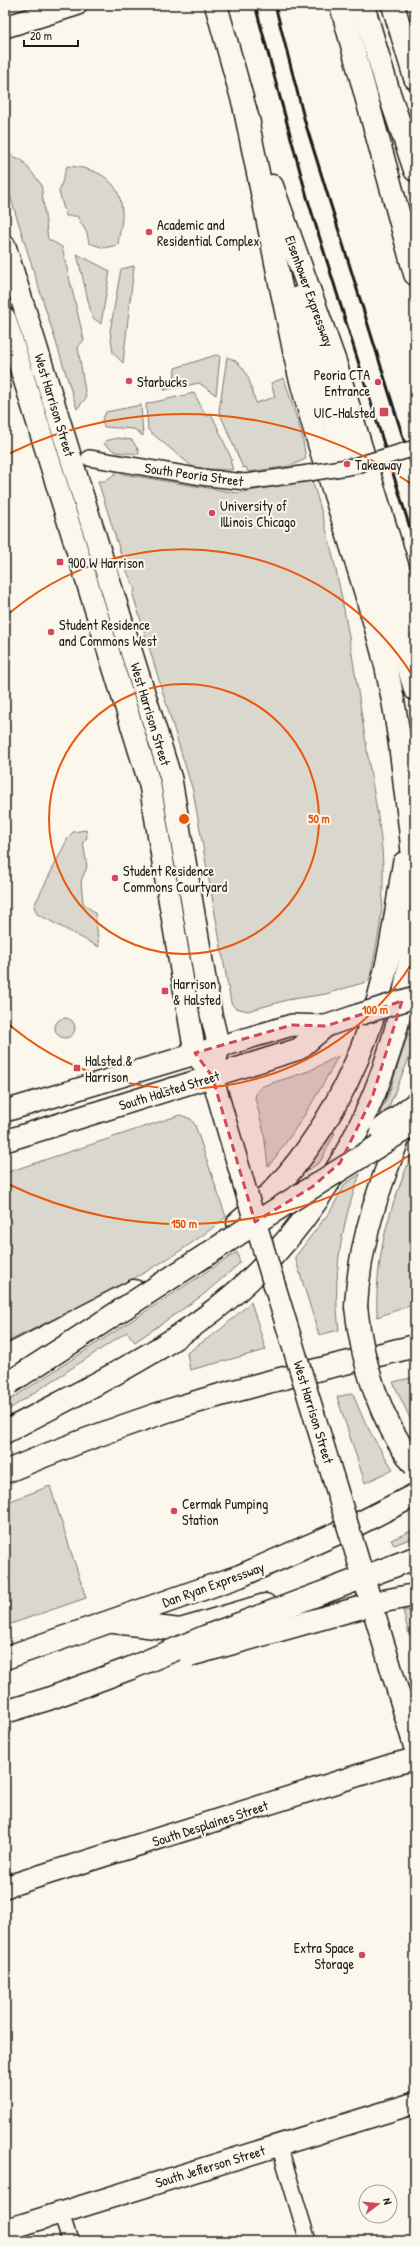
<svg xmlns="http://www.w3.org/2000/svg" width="420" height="2246" viewBox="0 0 420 2246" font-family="'Patrick Hand',sans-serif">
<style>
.green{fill:#dad7ce;stroke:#7b7a75}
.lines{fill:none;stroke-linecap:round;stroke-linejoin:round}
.street-casing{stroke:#1c1c1c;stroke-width:18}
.secondary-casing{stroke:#1c1c1c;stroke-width:24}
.highway-casing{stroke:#1c1c1c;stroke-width:25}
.street{stroke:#fbf7ec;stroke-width:15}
.secondary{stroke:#fbf7ec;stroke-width:21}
.highway{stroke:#fbf7ec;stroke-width:22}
.rail{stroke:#1c1c1c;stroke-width:3}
.street-bridge-casing{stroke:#1c1c1c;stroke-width:18;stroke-linecap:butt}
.secondary-bridge-casing{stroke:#1c1c1c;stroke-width:24;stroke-linecap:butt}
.highway-bridge-casing{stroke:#1c1c1c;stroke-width:25;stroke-linecap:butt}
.street-bridge{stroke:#fbf7ec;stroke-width:15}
.secondary-bridge{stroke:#fbf7ec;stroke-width:21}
.highway-bridge{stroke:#fbf7ec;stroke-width:22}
.marked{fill:#d1495b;fill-opacity:0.2;stroke:#d1495b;stroke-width:3;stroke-dasharray:8 5;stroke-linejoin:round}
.ring{fill:none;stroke:#e8590c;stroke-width:2}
.poi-dot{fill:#d1495b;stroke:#fbf7ec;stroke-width:1.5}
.labels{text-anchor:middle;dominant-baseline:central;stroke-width:4;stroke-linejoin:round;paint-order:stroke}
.poi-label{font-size:14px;fill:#1c1c1c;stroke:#fbf7ec;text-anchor:start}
.street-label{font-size:14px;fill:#1c1c1c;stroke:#fbf7ec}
.centre{fill:#e8590c;stroke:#fbf7ec;stroke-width:2}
.ring-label{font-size:12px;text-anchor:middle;font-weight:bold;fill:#e8590c;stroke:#fbf7ec;stroke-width:4;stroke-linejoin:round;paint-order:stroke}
</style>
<rect width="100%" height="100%" fill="#fbf7ec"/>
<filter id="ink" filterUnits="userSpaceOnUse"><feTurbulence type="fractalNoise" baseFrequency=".025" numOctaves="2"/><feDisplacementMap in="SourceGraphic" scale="8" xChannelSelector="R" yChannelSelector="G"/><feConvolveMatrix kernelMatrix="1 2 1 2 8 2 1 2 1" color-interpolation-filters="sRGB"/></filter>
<g filter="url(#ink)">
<!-- green -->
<g class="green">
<polygon points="5,147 15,159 21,159 41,184 48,239 62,247 84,340 78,347 86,398 77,409 5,180"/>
<path d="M 67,166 C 96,168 120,178 122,211 C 123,221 119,234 118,245 L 104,248 L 89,243 L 87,233 L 77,216 L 66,216 L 59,192 Z"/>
<polygon points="77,254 110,271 101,324 92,317"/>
<polygon points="134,266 123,363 113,353 110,331 121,269"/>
<polygon points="216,355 220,356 216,395 199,383 164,390 165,384 174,385 175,368"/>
<path d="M 227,357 C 248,364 250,384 256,403 L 275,397 L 271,383 L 284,378 L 302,435 L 306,459 L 290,466 L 248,472 L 246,467 L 243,468 L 219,411 Z"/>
<polygon points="194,393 206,416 212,415 232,460 230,461 233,469 230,470 194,468 148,430 146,404"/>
<polygon points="141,405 143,436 134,429 104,427 102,420 106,412"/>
<polygon points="118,438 132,440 139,451 139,454 116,452 104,444 105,441"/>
<path d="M 116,473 L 238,493 L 312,480 C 340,567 353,659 367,750 C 373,794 385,840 383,885 C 383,917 376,949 369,981 L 326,994 L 287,1000 L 248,1011 L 235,1008 L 231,1003 L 193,791 L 133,595 L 135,590 L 124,564 L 98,481 L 105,481 Z"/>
<polygon points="86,830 87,838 83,842 87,867 81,881 83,903 95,913 99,947 37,914 34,906 68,838 73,832"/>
<circle cx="65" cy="1028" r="10"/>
<polygon points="415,1032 415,1044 387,1111 376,1120 388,1096 408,1034"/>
<path d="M 338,1056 C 318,1096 295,1131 268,1167 L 264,1133 L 255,1098 L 257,1091 L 263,1086 L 309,1071 Z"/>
<path d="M 180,1115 L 191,1119 L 195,1125 L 226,1217 C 160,1272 81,1305 5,1343 L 5,1173 Z"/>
<polygon points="333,1132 335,1133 320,1162 301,1175"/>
<path d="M 415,1147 L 415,1304 L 377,1317 C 375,1252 390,1206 415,1147 Z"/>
<path d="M 360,1174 C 341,1225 332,1276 339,1330 L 319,1335 L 295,1257 L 331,1210 L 345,1184 Z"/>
<polygon points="237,1252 240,1263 203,1295 135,1342 127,1332 5,1412 5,1403"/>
<polygon points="251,1302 266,1350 190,1370 187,1353 221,1329"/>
<polygon points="415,1377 415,1429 393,1382"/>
<path d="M 353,1393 C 362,1420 377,1445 393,1469 L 365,1483 L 337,1397 Z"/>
<polygon points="50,1486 86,1598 5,1626 5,1503"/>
<polygon points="415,1529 415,1537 394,1545 391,1540"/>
<polygon points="403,1610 415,1611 415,1633 409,1635"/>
</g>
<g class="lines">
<defs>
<g id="street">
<polyline points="89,458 208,478 246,482 309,473"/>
<polyline points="279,2145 308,2241"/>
<polyline points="61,2213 70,2241"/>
</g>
<g id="secondary">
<polyline points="5,27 76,5"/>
<polyline points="5,246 171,779 211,1014 219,1047 212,1076"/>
<polyline points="5,318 150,785 195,1053 212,1076 247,1195"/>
<polyline points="5,1111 292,1025 326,1026 358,1015"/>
<polyline points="5,1141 299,1049 326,1026"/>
<polyline points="374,1612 415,1748"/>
<polyline points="5,1887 391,1765 415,1759"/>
<polyline points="5,2230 415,2103"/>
</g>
<g id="highway">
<polyline points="216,5 249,123"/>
<polyline points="341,5 415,274"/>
<polyline points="363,5 389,93 415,170"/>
<polyline points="393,5 415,78"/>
<polyline points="272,186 335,362 415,624"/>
<polyline points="298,298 415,689"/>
<path d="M 238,1223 C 316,1160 365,1064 386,968 C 394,933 398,898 404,863"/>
<path d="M 356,1307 C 359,1241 380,1183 405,1122"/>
<polyline points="5,1358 134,1291"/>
<path d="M 5,1432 C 100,1381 199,1338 272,1257 C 359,1161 412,1031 414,902 C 415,864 410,825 405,787 C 401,746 395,706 386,666 C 362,567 324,472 299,373 C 292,343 287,313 280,283 C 269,225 257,168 245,110"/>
<path d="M 5,1472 C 57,1450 110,1430 164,1412 C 246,1385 331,1367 415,1346"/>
<polyline points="363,1584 396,1577 415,1577"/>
<polyline points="114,1622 180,1630 265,1605"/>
<polyline points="5,1658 240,1576 354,1526 415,1495"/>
<polyline points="5,1712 48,1699 131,1668"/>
</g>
</defs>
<!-- street casing -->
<use href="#street" class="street-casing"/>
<!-- secondary casing -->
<use href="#secondary" class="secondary-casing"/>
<!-- highway casing -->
<use href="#highway" class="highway-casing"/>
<!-- street -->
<use href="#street" class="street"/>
<!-- secondary -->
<use href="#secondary" class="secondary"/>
<!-- highway -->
<use href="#highway" class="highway"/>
<!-- rail -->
<g class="rail">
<polyline points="255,5 307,197 415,544"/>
<polyline points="275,5 305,122 415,476"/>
</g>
<defs>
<polyline id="street-bridge" points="309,473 354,466 415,448"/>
<g id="secondary-bridge">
<polyline points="358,1015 415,997"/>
<polyline points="247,1195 374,1612"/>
</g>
<g id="highway-bridge">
<polyline points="382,1129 415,1104"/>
<path d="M 356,1307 C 362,1363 380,1421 415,1466"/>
<polyline points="9,1383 263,1218 415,1123"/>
<polyline points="190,1655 384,1601 415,1595"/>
<polyline points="131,1668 207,1636 415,1558"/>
</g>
</defs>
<!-- street-bridge casing -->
<use href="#street-bridge" class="street-bridge-casing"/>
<!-- secondary-bridge casing -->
<use href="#secondary-bridge" class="secondary-bridge-casing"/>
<!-- highway-bridge casing -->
<use href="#highway-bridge" class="highway-bridge-casing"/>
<!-- street-bridge -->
<use href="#street-bridge" class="street-bridge"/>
<!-- secondary-bridge -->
<use href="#secondary-bridge" class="secondary-bridge"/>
<!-- highway-bridge -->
<use href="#highway-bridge" class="highway-bridge"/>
</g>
</g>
<!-- marked area -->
<path class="marked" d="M 402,1001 L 372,1098 L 340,1163 L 312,1187 L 255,1222 L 212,1076 L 195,1053 L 292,1025 L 326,1026 Z"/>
<!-- distance rings -->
<g class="ring">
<circle cx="184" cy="819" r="135"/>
<path d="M414 960A270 270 0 0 1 5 1021M5 617A270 270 0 0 1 414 678"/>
<path d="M413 1153A405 405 0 0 1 6 1183M6 455A405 405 0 0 1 413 485"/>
</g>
<!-- markers -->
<g class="poi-dot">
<circle cx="149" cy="232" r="4"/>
<circle cx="129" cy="381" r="4"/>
<circle cx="378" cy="382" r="4"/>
<rect x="379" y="407" width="10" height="10" rx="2"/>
<circle cx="347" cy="464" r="4"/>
<circle cx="212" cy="513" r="4"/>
<rect x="56" y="558" width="8" height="8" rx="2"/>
<circle cx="51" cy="632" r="4"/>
<circle cx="115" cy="878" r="4"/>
<rect x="161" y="987" width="8" height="8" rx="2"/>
<rect x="73" y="1064" width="8" height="8" rx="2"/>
<circle cx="174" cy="1511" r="4"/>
<circle cx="362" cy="1955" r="4"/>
</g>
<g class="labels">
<!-- poi labels -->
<g class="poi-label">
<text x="157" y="224">Academic and<tspan x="157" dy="16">Residential Complex</tspan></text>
<text x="370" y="374" text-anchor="end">Peoria CTA<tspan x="370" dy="16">Entrance</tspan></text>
<text x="137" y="381">Starbucks</text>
<text x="375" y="412" text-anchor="end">UIC-Halsted</text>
<text x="355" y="464">Takeaway</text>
<text x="220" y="505">University of<tspan x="220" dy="16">Illinois Chicago</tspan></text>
<text x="68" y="562">900 W Harrison</text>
<text x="59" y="624">Student Residence<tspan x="59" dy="16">and Commons West</tspan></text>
<text x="123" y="870">Student Residence<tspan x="123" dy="16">Commons Courtyard</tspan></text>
<text x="173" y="983">Harrison<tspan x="173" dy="16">&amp; Halsted</tspan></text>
<text x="85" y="1060">Halsted &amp;<tspan x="85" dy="16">Harrison</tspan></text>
<text x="182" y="1503">Cermak Pumping<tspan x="182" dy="16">Station</tspan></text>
<text x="354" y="1947" text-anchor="end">Extra Space<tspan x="354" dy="16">Storage</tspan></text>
</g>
<!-- street labels -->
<g class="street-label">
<text transform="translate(310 291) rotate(70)">Eisenhower Expressway</text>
<text transform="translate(55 405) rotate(73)">West Harrison Street</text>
<text transform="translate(194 474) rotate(8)">South Peoria Street</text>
<text transform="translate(151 714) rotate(73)">West Harrison Street</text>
<text transform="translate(169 1090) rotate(-17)">South Halsted Street</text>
<text transform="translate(314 1412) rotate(73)">West Harrison Street</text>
<text transform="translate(213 1584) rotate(-20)">Dan Ryan Expressway</text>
<text transform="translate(210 1823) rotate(-18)">South Desplaines Street</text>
<text transform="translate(210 2166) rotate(-17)">South Jefferson Street</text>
</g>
</g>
<circle cx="184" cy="819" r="6" class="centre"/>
<g class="ring-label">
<text x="319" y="823">50 m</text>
<text x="375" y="1014">100 m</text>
<text x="184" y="1228">150 m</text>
</g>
<!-- margin -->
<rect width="420" height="2246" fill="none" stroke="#fbf7ec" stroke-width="20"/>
<rect x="10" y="10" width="400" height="2226" fill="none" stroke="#1c1c1c" stroke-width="1.5" filter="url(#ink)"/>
<!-- north arrow -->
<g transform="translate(378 2204) rotate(74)"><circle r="19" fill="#fbf7ec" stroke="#a29f99"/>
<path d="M0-3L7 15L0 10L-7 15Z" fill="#d1495b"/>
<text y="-6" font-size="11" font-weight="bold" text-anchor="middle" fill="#1c1c1c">N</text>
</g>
<!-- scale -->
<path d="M24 40v6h54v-6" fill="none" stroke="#1c1c1c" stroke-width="2"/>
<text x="30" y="40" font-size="12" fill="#1c1c1c" stroke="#fbf7ec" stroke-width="3" paint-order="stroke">20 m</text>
</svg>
